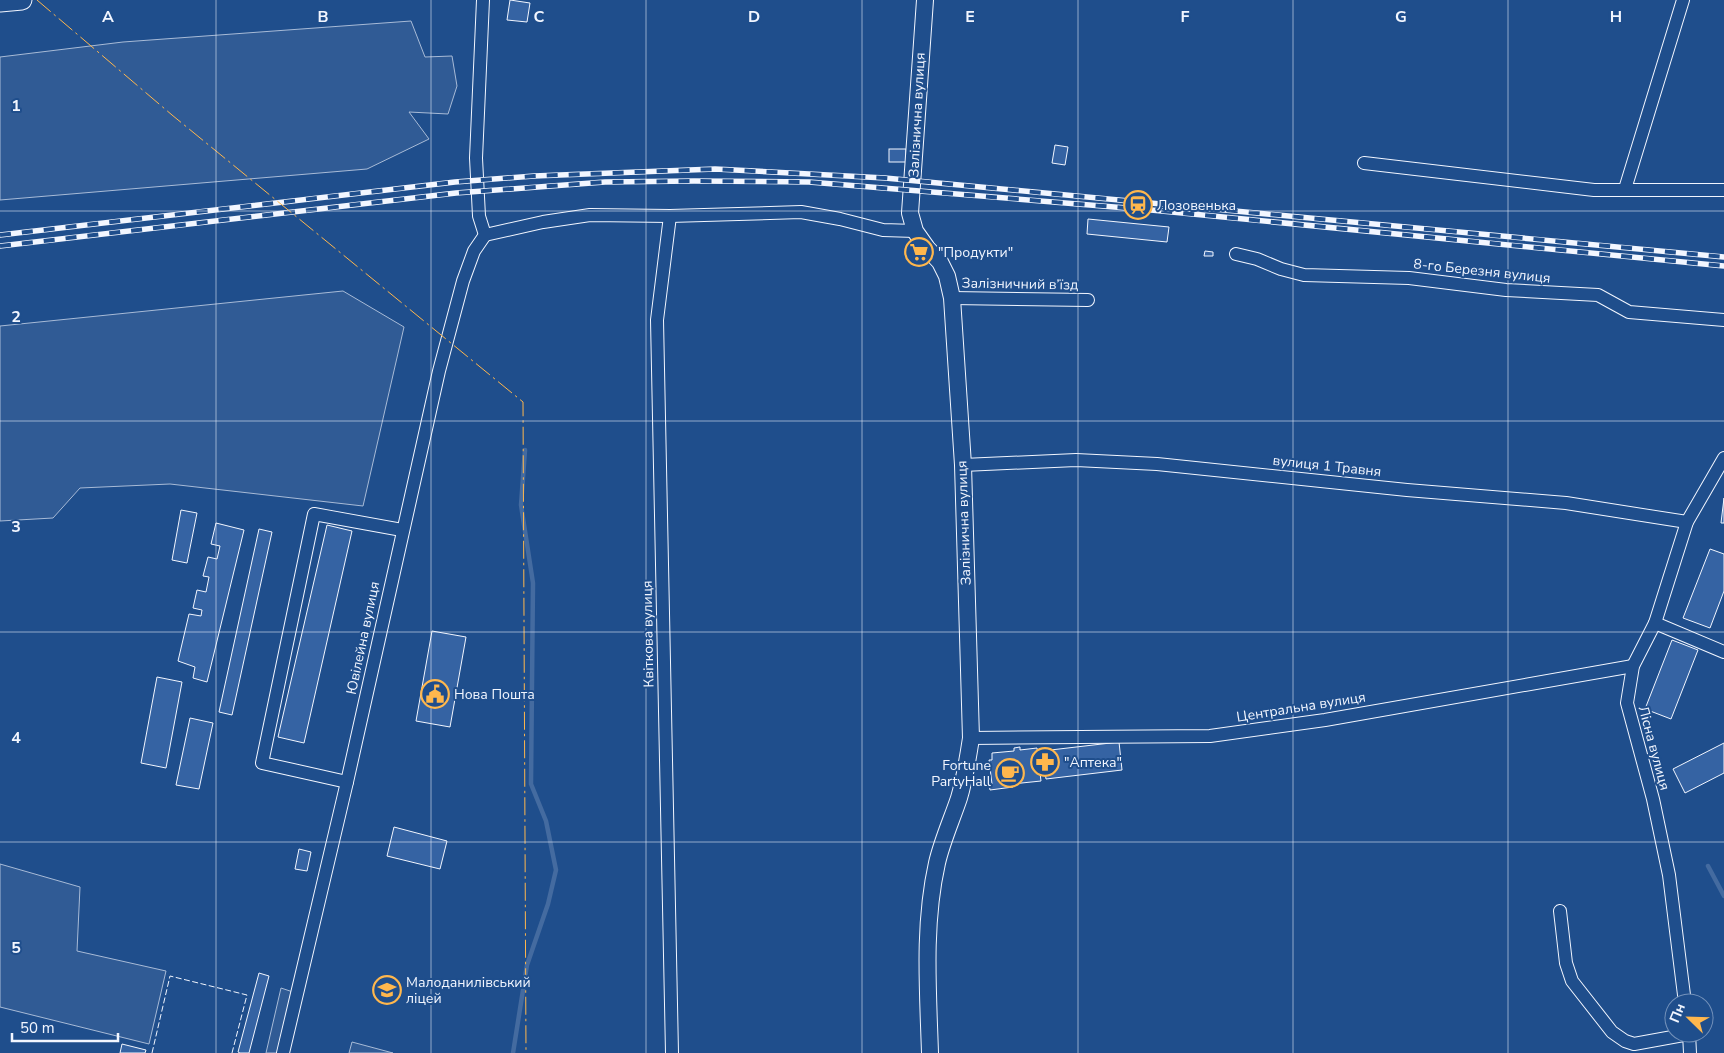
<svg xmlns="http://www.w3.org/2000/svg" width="1724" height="1053" viewBox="0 0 1724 1053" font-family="'Nunito Sans',sans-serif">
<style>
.built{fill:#305b95;stroke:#a8bbd7}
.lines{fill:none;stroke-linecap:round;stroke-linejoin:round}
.stream{stroke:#446ba0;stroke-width:4.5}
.building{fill:#3563a3;stroke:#f2f6ff}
.minor-casing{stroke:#f2f6ff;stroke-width:14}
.tertiary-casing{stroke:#f2f6ff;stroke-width:18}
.secondary-casing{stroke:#f2f6ff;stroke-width:21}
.minor{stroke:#1f4e8c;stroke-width:12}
.tertiary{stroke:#1f4e8c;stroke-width:16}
.secondary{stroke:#1f4e8c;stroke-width:19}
.rail-casing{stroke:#f2f6ff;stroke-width:5.5}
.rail{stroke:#1f4e8c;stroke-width:4;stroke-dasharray:11;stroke-linecap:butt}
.fence{stroke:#f2f6ff;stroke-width:1;stroke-dasharray:6 2.5;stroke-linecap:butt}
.power{stroke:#ffb74d;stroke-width:1;stroke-dasharray:18 4 2.5 4;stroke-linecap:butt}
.grid{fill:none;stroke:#f2f6ff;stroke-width:1;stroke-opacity:0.55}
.labels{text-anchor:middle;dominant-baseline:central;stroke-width:4;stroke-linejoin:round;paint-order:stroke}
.street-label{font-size:14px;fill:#f2f6ff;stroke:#1f4e8c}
.poi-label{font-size:14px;fill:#f2f6ff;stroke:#1f4e8c;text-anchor:start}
.grid-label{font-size:16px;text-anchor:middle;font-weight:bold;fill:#f2f6ff;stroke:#1f4e8c;stroke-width:4;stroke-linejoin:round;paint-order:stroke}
</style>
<rect width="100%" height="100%" fill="#1f4e8c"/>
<!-- built -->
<g class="built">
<polygon points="411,21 425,57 452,56 457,86 448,114 409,112 429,139 367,169 0,200 0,57 123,42"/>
<polygon points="343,291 404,327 363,506 170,484 80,488 53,518 0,521 0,326"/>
<polygon points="0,864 80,887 77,951 166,971 149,1044 0,1007"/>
<polygon points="281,988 296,993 283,1053 266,1053"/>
<polygon points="352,1042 393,1053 349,1053"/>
</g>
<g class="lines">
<!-- stream -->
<g class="stream">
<polyline points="1708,866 1724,896"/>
<polyline points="513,1053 527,965 548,904 556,870 546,821 531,784 533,583 521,505 525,450"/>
</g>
</g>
<!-- building -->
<g class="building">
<polygon points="510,0 530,3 527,22 507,20"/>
<polygon points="1055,145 1068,147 1065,165 1052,163"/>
<rect x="889" y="149" width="17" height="13"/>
<polygon points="1088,219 1169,227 1167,242 1087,234"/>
<polygon points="1205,251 1213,252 1213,256 1204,256"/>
<polygon points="1724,498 1724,523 1721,523"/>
<polygon points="181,510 197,513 187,563 172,560"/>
<polygon points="216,523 244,530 207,682 193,678 195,667 178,661 189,614 201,616 202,610 193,608 197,590 206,592 209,577 203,576 208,557 217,559 220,546 211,544"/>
<polygon points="327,525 352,531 304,743 278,737"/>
<polygon points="259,529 272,532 232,715 219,712"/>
<polygon points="1710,549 1724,554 1724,591 1710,628 1683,618"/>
<polygon points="432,631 466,637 450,727 416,721"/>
<polygon points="1672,640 1698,650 1671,719 1645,709"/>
<polygon points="157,677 182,682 166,768 141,763"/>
<polygon points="190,718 213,723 199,789 176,785"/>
<polygon points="1119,742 1122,770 1046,779 1042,751"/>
<polygon points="1724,743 1724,773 1685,793 1673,769"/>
<polygon points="1020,747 1020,750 1037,748 1041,781 1012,784 1013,787 990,790 989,784 992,784 989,760 992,760 992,753 1014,751 1014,748"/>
<polygon points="394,827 447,841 440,869 387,856"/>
<polygon points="299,849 311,852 307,871 295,869"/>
<polygon points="259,973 269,976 249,1053 240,1053 238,1052"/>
<polygon points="122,1044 146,1050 145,1053 120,1053"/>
</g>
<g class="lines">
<defs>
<g id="minor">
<polyline points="483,0 476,158 479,216 485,235"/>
<polyline points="1364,163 1594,190 1724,190"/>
<polyline points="1625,189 1683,0"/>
<polyline points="670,216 657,320 672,1053"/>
<polyline points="485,235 543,222 590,215 670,216 801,212 840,219 883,230 915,231"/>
<polyline points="1236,254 1257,259 1281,269 1304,275 1409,278 1506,290 1598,295 1629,312 1724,320"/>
<polyline points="952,298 1088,300"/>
<polyline points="963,465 1076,460 1157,464 1407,490 1566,503 1687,522"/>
<polyline points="1655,623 1724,652"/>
<polyline points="971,738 1210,736 1325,720 1633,666"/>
<polyline points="347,782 262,763 314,514 402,530"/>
<polyline points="1560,911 1566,963 1572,981 1612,1032 1625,1041 1634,1044 1689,1034"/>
<polyline points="1685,1003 1669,875 1653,799 1627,703 1633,666 1655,623 1687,522 1724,458"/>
<polyline points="1689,1033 1690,1053"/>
<polyline points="283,1053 347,782 439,371 463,281 474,251 485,235"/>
</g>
<path id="tertiary" d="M 925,0 L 910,213 L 915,231 L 927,248 L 940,262 L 947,276 L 952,298 L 963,465 L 971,738 C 968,758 965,778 959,798 C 952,819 942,841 937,863 C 923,925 928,990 930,1053"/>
<polyline id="secondary" points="0,2 22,0"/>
</defs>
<!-- minor casing -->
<use href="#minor" class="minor-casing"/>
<!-- tertiary casing -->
<use href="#tertiary" class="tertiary-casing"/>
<!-- secondary casing -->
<use href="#secondary" class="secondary-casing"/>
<!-- minor -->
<use href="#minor" class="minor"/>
<!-- tertiary -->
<use href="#tertiary" class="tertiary"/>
<!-- secondary -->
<use href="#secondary" class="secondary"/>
<defs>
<g id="rail">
<polyline points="0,235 455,182 534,176 715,169 885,178 1724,257"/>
<polyline points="0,246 456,193 605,182 694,181 809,182 1151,210 1724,266"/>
</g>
</defs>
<!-- rail casing -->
<use href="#rail" class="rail-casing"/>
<!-- rail -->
<use href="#rail" class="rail"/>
<!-- fence -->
<polyline class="fence" points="152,1053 170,976 247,995 232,1053"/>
<!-- power -->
<polyline class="power" points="37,0 172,115 523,402 526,1053"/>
</g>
<!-- grid -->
<path class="grid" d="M 216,0 L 216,1053M 431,0 L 431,1053M 646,0 L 646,1053M 862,0 L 862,1053M 1078,0 L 1078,1053M 1293,0 L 1293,1053M 1508,0 L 1508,1053M 0,211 L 1724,211M 0,421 L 1724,421M 0,632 L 1724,632M 0,842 L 1724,842"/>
<!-- icons -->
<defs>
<symbol id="station-ring" viewBox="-11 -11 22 22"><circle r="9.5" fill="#1f4e8c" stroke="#ffb74d" stroke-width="1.5"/><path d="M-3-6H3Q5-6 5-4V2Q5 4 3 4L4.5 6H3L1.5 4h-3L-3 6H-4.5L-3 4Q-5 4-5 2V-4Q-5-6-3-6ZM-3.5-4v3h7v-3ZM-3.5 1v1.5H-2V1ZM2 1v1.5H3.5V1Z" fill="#ffb74d"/></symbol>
<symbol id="supermarket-ring" viewBox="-11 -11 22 22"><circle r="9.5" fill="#1f4e8c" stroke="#ffb74d" stroke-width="1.5"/><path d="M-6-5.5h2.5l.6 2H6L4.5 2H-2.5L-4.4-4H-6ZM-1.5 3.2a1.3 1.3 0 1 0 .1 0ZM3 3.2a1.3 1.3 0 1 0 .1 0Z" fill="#ffb74d"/></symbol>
<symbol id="civic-ring" viewBox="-11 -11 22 22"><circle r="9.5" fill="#1f4e8c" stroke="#ffb74d" stroke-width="1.5"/><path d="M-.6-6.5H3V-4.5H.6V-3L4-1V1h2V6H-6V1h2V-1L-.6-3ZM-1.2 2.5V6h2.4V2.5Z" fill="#ffb74d"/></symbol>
<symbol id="pharmacy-ring" viewBox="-11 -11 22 22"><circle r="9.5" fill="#1f4e8c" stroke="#ffb74d" stroke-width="1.5"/><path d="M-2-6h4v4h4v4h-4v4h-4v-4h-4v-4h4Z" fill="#ffb74d"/></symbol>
<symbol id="cafe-ring" viewBox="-11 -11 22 22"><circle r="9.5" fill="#1f4e8c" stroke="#ffb74d" stroke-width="1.5"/><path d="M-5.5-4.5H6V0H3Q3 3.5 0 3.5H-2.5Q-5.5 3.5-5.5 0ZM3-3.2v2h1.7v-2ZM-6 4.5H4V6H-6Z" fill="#ffb74d"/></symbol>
<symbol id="school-ring" viewBox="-11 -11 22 22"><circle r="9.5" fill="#1f4e8c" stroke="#ffb74d" stroke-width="1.5"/><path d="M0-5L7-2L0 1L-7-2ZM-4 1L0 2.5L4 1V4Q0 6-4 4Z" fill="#ffb74d"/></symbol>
</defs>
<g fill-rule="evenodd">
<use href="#station-ring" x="1122" y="189" width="32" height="32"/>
<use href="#supermarket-ring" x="903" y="236" width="32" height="32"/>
<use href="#civic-ring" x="419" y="678" width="32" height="32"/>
<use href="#pharmacy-ring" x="1029" y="746" width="32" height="32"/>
<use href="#cafe-ring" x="994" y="757" width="32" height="32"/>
<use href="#school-ring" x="371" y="974" width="32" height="32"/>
</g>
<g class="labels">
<!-- street labels -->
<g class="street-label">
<text transform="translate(917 115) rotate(-87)">Залізнична вулиця</text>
<text transform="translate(1482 271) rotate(6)">8-го Березня вулиця</text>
<text transform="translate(1020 284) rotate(1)">Залізничний в’їзд</text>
<text transform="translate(1327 466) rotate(6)">вулиця 1 Травня</text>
<text transform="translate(964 523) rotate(-92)">Залізнична вулиця</text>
<text transform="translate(648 634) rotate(-91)">Квіткова вулиця</text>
<text transform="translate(363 638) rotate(-78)">Ювілейна вулиця</text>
<text transform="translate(1301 707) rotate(-9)">Центральна вулиця</text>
<text transform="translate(1654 748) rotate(75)">Лісна вулиця</text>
</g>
<!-- poi labels -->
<g class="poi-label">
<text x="1157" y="205">Лозовенька</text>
<text x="938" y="252">"Продукти"</text>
<text x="454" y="694">Нова Пошта</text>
<text x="1064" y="762">"Аптека"</text>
<text x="991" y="765" text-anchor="end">Fortune<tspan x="991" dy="16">PartyHall</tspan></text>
<text x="406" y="982">Малоданилівський<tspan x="406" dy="16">ліцей</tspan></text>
</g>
</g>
<g class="grid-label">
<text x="108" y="22">A</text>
<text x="323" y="22">B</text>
<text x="539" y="22">C</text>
<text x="754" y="22">D</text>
<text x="970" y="22">E</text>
<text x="1185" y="22">F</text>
<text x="1401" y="22">G</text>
<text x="1616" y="22">H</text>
<text x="16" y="111">1</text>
<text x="16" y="322">2</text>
<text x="16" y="532">3</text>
<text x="16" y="743">4</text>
<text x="16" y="953">5</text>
</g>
<!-- north arrow -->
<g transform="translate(1689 1018) rotate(293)"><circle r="24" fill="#1f4e8c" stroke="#7391ba"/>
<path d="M0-4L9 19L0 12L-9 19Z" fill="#ffb74d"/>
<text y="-8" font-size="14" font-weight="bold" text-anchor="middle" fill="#f2f6ff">Пн</text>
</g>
<!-- scale -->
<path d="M12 1033v8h106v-8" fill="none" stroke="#f2f6ff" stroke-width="2.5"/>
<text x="20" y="1033" font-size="15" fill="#f2f6ff" stroke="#1f4e8c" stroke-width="4" paint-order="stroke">50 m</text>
</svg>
